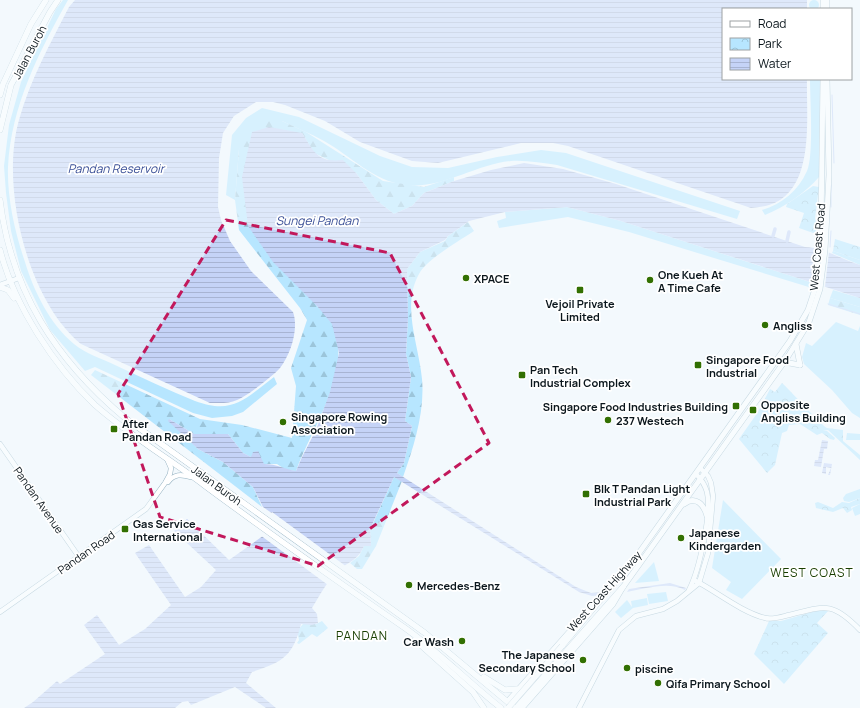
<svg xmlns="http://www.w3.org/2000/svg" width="860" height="708" viewBox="0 0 860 708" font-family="Manrope,sans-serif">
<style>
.grass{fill:#b7e6ff}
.forest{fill:url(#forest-firs)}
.park{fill:url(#park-crowns)}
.water{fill:url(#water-rules)}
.pier{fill:#f3f9fd}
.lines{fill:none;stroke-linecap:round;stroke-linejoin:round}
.stream{stroke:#c5d3f7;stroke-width:1}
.canal{stroke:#c5d3f7;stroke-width:3.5}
.secondary-casing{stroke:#93b1c1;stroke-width:5.5}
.primary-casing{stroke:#93b1c1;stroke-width:6}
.highway-casing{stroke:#93b1c1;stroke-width:6}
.secondary{stroke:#fff;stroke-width:4.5}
.primary{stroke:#fff;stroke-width:5}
.highway{stroke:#fff;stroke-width:5.5}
.highway-bridge-casing{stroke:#93b1c1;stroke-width:6;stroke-linecap:butt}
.highway-bridge{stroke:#fff;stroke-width:5.5}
.marked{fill:none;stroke:#c2185b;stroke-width:3;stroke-dasharray:8 5;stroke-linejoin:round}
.poi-dot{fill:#327002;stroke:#fff;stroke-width:1.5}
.labels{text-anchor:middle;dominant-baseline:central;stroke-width:3.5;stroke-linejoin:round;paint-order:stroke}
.street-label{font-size:11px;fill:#0b161c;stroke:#fff}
.poi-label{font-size:11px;font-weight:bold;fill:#0b161c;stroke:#fff;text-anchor:start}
.water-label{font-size:12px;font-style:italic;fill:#3b5097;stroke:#fff}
.neighbourhood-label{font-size:12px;letter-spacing:1px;fill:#183e00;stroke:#fff}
</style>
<defs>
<pattern id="forest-firs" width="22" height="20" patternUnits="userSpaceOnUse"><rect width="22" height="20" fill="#b7e6ff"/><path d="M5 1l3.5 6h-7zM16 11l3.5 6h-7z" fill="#9cc5da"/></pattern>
<pattern id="park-crowns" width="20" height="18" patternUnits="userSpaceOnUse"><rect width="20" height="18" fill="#b7e6ff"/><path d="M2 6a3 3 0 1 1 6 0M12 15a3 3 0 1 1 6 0" fill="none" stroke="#9cc5da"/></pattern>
<pattern id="water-rules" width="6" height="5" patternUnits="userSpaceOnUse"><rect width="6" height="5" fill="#c5d3f7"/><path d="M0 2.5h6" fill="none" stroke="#a8b4d3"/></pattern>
</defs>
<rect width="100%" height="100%" fill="#f3f9fd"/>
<!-- grass -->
<g class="grass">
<path d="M 63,0 L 68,0 C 39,52 11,106 8,167 C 7,198 15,233 25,262 C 34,292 50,324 74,344 C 86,354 101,358 115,365 C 141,377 168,390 195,401 C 233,415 245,399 274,377 L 277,384 L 243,412 L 232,416 L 212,418 L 193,413 L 95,367 L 85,371 L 50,330 L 21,271 L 11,231 L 6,193 L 4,166 L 9,125 L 21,82 L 56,9 Z"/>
<circle cx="814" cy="5" r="5"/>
<path d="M 810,79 L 820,79 L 819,177 C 804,194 786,206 765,215 L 762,210 C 782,204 798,191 807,171 C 814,156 810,99 810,79 Z"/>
<path d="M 262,108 L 299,117 L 380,156 L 412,167 L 448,168 L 497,157 L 541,150 L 566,153 L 740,211 L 737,219 L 557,165 C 542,163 526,160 511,161 C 476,164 441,190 405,185 C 373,181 351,156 324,141 C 310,133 296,128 282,121 L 239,149 L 235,200 L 226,195 L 232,135 L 246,118 Z"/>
<polygon points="567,207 621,221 813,283 812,288 629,232 568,217 499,228 497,221 506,218 505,212"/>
<polygon points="833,251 860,260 860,265 832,253"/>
<polygon points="833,290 860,298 860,307 830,298"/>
<polygon points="836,322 858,331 860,326 860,418 852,413 832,390 804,364 802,357 806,343 812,346"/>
<polygon points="847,433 860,434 860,440 846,440"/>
<polygon points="860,489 860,498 849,502 844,501 843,498 846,494"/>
<polygon points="723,500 781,559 742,599 726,590 731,582 712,568"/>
<polygon points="860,504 860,514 855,516 852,508"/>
<polygon points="654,562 659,581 635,583"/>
<polygon points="666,592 668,601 649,604 647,594"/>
<polygon points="647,598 648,605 633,608 621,618 615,612 627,600 632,607 631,601"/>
</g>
<!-- forest -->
<g class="forest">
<path d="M 270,121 L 282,121 L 306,132 L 383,181 L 424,187 L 454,177 L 454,181 L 424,193 L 412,206 L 394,214 L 376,200 L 356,173 L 314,153 L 302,133 L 317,306 C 322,311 330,318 333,325 C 353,373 311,428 296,471 L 286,470 L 277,464 L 264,464 L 243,453 L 228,434 L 194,434 L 169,419 L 198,449 L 223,462 L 253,487 L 262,507 L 91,375 L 95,370 L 200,419 L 242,425 L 292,438 L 296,386 L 291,368 L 307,320 L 300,308 L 239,230 L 235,200 L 239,149 L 245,135 L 254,125 Z"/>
<path d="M 468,222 L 474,231 C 459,241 427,259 419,274 C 401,306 419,345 422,379 C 425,412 414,446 403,477 L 397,473 L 404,463 L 412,426 L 405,421 L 411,377 L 406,354 L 408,318 L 407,269 L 420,252 L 445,241 L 448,236 Z"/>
<polygon points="830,298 860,307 860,315 828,305"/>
<polygon points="394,477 402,481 376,546 362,569 357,569 350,563 359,556 364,546 371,546 370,530"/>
<polygon points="322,621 328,628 317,637 312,634 299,644 297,643 299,640 297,631 303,624 316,624"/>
</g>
<!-- park -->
<g class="park">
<polygon points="813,186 819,187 815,218 817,227 816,234 799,228 804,213 786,207 787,204"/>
<polygon points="835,239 860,247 860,260 833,251"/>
<path d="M 782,383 C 789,389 822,426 827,428 C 832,429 838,429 843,430 L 843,441 L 860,455 L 860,460 L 828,430 L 823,431 L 827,431 L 835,438 L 834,440 L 830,439 L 822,433 L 817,435 L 800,424 L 789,425 L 787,431 L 782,433 L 775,465 L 767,473 L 739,439 L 758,412 L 770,389 L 775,392 Z"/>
<polygon points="860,498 860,504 851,507 852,510 847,513 843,508 833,512 816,508 815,503 818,502 833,508 842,502 849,503"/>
<polygon points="819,610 829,610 817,623 828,633 784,684 754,654 769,621 781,621"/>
</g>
<!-- water -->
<g class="water">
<path d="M 75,0 L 807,0 L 807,9 L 723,9 L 723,79 L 807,79 C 806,117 816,191 769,205 C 763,207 757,207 751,208 L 568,146 L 553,143 L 521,143 L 438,163 L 412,161 L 360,142 L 325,121 L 285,105 L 273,102 L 256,102 L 234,116 L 223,133 L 219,158 L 218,207 L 221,220 L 230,241 L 251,271 L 293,312 C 299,328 291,354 280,368 C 273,376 247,396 237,400 C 229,404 219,403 210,403 L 81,344 C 27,300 0,186 19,120 C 30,80 50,44 69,7 Z"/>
<path d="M 269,127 L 302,133 C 314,152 318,163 343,160 L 356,173 L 376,200 L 394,214 L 412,206 L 424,193 L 454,181 L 491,170 L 524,163 L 563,169 L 616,184 L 805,247 C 824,248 841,259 860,265 L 860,298 L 621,221 L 567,207 L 505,212 L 469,221 L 448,236 L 445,240 L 420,252 L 407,269 L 408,318 L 406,354 L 411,377 L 405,421 L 412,426 L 404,463 L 397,473 L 576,587 L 591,593 L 603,592 L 601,595 L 592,596 L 579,592 L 394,477 L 370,529 L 371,546 L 364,546 C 357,562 348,561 337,572 C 326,583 320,595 312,608 L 317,614 L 318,623 L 312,625 L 301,624 C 293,656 283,662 252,672 L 246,683 L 276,708 L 266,708 L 235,687 L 191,705 L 188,701 L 182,702 L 175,708 L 24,708 L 33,702 L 57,681 L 60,684 L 105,654 L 84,625 L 97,615 L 119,645 L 145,629 L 171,605 L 135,553 L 149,545 L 185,597 L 201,587 L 216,570 L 174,531 L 187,519 L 229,560 L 277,526 L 276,516 L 263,507 L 253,487 L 223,462 L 198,449 L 168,421 L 169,419 L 194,434 L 228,434 L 243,453 L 251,457 L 253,452 L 258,451 L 264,464 C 277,464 284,469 296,471 L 302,457 L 316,430 L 330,392 L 339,353 L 332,324 L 317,306 L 273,262 L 248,226 L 242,177 L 252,132 Z"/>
<polygon points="822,440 828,441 827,449 824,449 821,467 814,466 815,460 818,460"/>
<polygon points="824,463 832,464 830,475 828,475 831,468 826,467 826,474 822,473"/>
<path d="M 670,583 L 686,588 L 685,590 C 668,581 645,589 627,592 L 629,589 Z"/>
</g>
<!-- pier -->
<g class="pier">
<polygon points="815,248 829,252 825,287 812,283"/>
<polygon points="272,512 347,567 328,585 260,535 275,525 274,517 270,515"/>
</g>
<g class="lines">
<!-- stream -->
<g class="stream">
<polyline points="832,95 834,163"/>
<polyline points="831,207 831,185"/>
<polyline points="830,247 831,231"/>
<polyline points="828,304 860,314"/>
</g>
<!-- canal -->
<g class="canal">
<polyline points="773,236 775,229"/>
<polyline points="787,241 789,232"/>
</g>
<defs>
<g id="secondary">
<polyline points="0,285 19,278"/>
<polyline points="0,444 79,557"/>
<path d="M 168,482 C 174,474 181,474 191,477"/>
<path d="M 694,580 C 716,591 741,612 765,618 C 772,620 781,617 789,615 C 825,606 832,601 860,630"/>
<path d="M 689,590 C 699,571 712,513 707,492 C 705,485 701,479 696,474"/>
<polyline points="0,612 146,509 165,483 170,474 171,468 167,459"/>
<polyline points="579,708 619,630 636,616 663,609 677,601 699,583 708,553 713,496 711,483 708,476 700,468"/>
</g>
<g id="primary">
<polyline points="823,0 823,9"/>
<polyline points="827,9 827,0"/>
<polyline points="796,344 800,365"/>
<polyline points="784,362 800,365"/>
<path d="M 684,504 C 696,495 704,505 707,516"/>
<polyline points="634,560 790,341 808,310 816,286 821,227 823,79"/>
<polyline points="508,701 595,603"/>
<polyline points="522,708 613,604 623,587 787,358 809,322 820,289 825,250 829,175 827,79"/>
</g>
<g id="highway">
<polyline points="0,95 3,84 31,24 46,0"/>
<polyline points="0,130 11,85 50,12 58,0"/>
<path d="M 0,200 C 11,291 56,360 125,418 L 425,633 L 515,708"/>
<path d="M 0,250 C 14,305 54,366 95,405 C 129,435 168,458 204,485 C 270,534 337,581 405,628 C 439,652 468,682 501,708"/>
<polyline points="0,287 8,290 14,298"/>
<polyline points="415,640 473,692 484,708"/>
<polyline points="562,646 636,557"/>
<polyline points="484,677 505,690 517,689"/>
<polyline points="516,708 623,587"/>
</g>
</defs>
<!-- secondary casing -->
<use href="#secondary" class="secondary-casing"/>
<!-- primary casing -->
<use href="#primary" class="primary-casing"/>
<!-- highway casing -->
<use href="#highway" class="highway-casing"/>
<!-- secondary -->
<use href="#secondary" class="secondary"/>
<!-- primary -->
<use href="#primary" class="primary"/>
<!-- highway -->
<use href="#highway" class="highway"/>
<defs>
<polyline id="highway-bridge" points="508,708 562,646"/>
</defs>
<!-- highway-bridge casing -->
<use href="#highway-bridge" class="highway-bridge-casing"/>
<!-- highway-bridge -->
<use href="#highway-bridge" class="highway-bridge"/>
</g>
<!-- marked area -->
<path d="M0 0H860V708H0ZM 226,220 L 390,253 L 489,443 L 318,566 L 160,517 L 118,394 Z" fill="#f3f9fd" fill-opacity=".55" fill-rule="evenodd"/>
<path class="marked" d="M 226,220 L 390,253 L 489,443 L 318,566 L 160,517 L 118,394 Z"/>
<!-- markers -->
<g class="poi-dot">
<circle cx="466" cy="278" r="4"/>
<circle cx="650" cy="280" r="4"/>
<rect x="576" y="286" width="8" height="8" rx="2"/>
<circle cx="765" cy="325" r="4"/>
<rect x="694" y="361" width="8" height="8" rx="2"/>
<rect x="518" y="371" width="8" height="8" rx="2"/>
<rect x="732" y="402" width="8" height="8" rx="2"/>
<rect x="749" y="406" width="8" height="8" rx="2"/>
<circle cx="608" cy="420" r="4"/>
<circle cx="283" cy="422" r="4"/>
<rect x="110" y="425" width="8" height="8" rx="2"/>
<rect x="582" y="490" width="8" height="8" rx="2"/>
<rect x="121" y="525" width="8" height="8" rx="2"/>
<circle cx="681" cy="538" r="4"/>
<circle cx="409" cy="585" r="4"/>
<circle cx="462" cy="641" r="4"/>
<circle cx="583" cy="660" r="4"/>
<circle cx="627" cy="668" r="4"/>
<circle cx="658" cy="683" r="4"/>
</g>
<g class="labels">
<!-- street labels -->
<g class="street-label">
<text transform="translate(29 52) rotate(-62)">Jalan Buroh</text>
<text transform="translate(817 247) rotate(-85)">West Coast Road</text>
<text transform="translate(217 485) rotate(36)">Jalan Buroh</text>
<text transform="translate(39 500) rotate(55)">Pandan Avenue</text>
<text transform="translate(86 552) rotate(-35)">Pandan Road</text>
<text transform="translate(604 591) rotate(-48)">West Coast Highway</text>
</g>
<!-- poi labels -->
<g class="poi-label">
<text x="658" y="274">One Kueh At<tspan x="658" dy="13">A Time Cafe</tspan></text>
<text x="474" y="278">XPACE</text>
<text x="580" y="303" text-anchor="middle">Vejoil Private<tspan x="580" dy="13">Limited</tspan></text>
<text x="773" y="325">Angliss</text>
<text x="706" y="359">Singapore Food<tspan x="706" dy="13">Industrial</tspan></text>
<text x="530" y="369">Pan Tech<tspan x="530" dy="13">Industrial Complex</tspan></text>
<text x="761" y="404">Opposite<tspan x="761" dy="13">Angliss Building</tspan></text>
<text x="728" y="406" text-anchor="end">Singapore Food Industries Building</text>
<text x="291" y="416">Singapore Rowing<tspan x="291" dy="13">Association</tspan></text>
<text x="616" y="420">237 Westech</text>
<text x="122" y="423">After<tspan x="122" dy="13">Pandan Road</tspan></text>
<text x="594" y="488">Blk T Pandan Light<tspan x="594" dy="13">Industrial Park</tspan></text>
<text x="133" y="523">Gas Service<tspan x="133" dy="13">International</tspan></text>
<text x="689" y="532">Japanese<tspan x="689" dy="13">Kindergarden</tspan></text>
<text x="417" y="585">Mercedes-Benz</text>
<text x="454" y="641" text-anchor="end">Car Wash</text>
<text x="575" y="654" text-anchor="end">The Japanese<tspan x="575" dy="13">Secondary School</tspan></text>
<text x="635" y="668">piscine</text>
<text x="666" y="683">Qifa Primary School</text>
</g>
<!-- water labels -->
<g class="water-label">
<text x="116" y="168">Pandan Reservoir</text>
<text x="317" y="220">Sungei Pandan</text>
</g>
<!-- neighbourhood labels -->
<g class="neighbourhood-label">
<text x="812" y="572">WEST COAST</text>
<text x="362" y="635">PANDAN</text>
</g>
</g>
<!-- legend -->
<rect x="722" y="8" width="130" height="72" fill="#ffffff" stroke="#9da2a4"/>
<rect x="730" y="21" width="20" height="6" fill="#ffffff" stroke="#9da2a4"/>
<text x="758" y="28" font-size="12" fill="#0b161c">Road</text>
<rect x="730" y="38" width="20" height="12" fill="url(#park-crowns)" stroke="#9da2a4"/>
<text x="758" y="48" font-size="12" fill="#0b161c">Park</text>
<rect x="730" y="58" width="20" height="12" fill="url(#water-rules)" stroke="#9da2a4"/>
<text x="758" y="68" font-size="12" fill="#0b161c">Water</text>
</svg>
